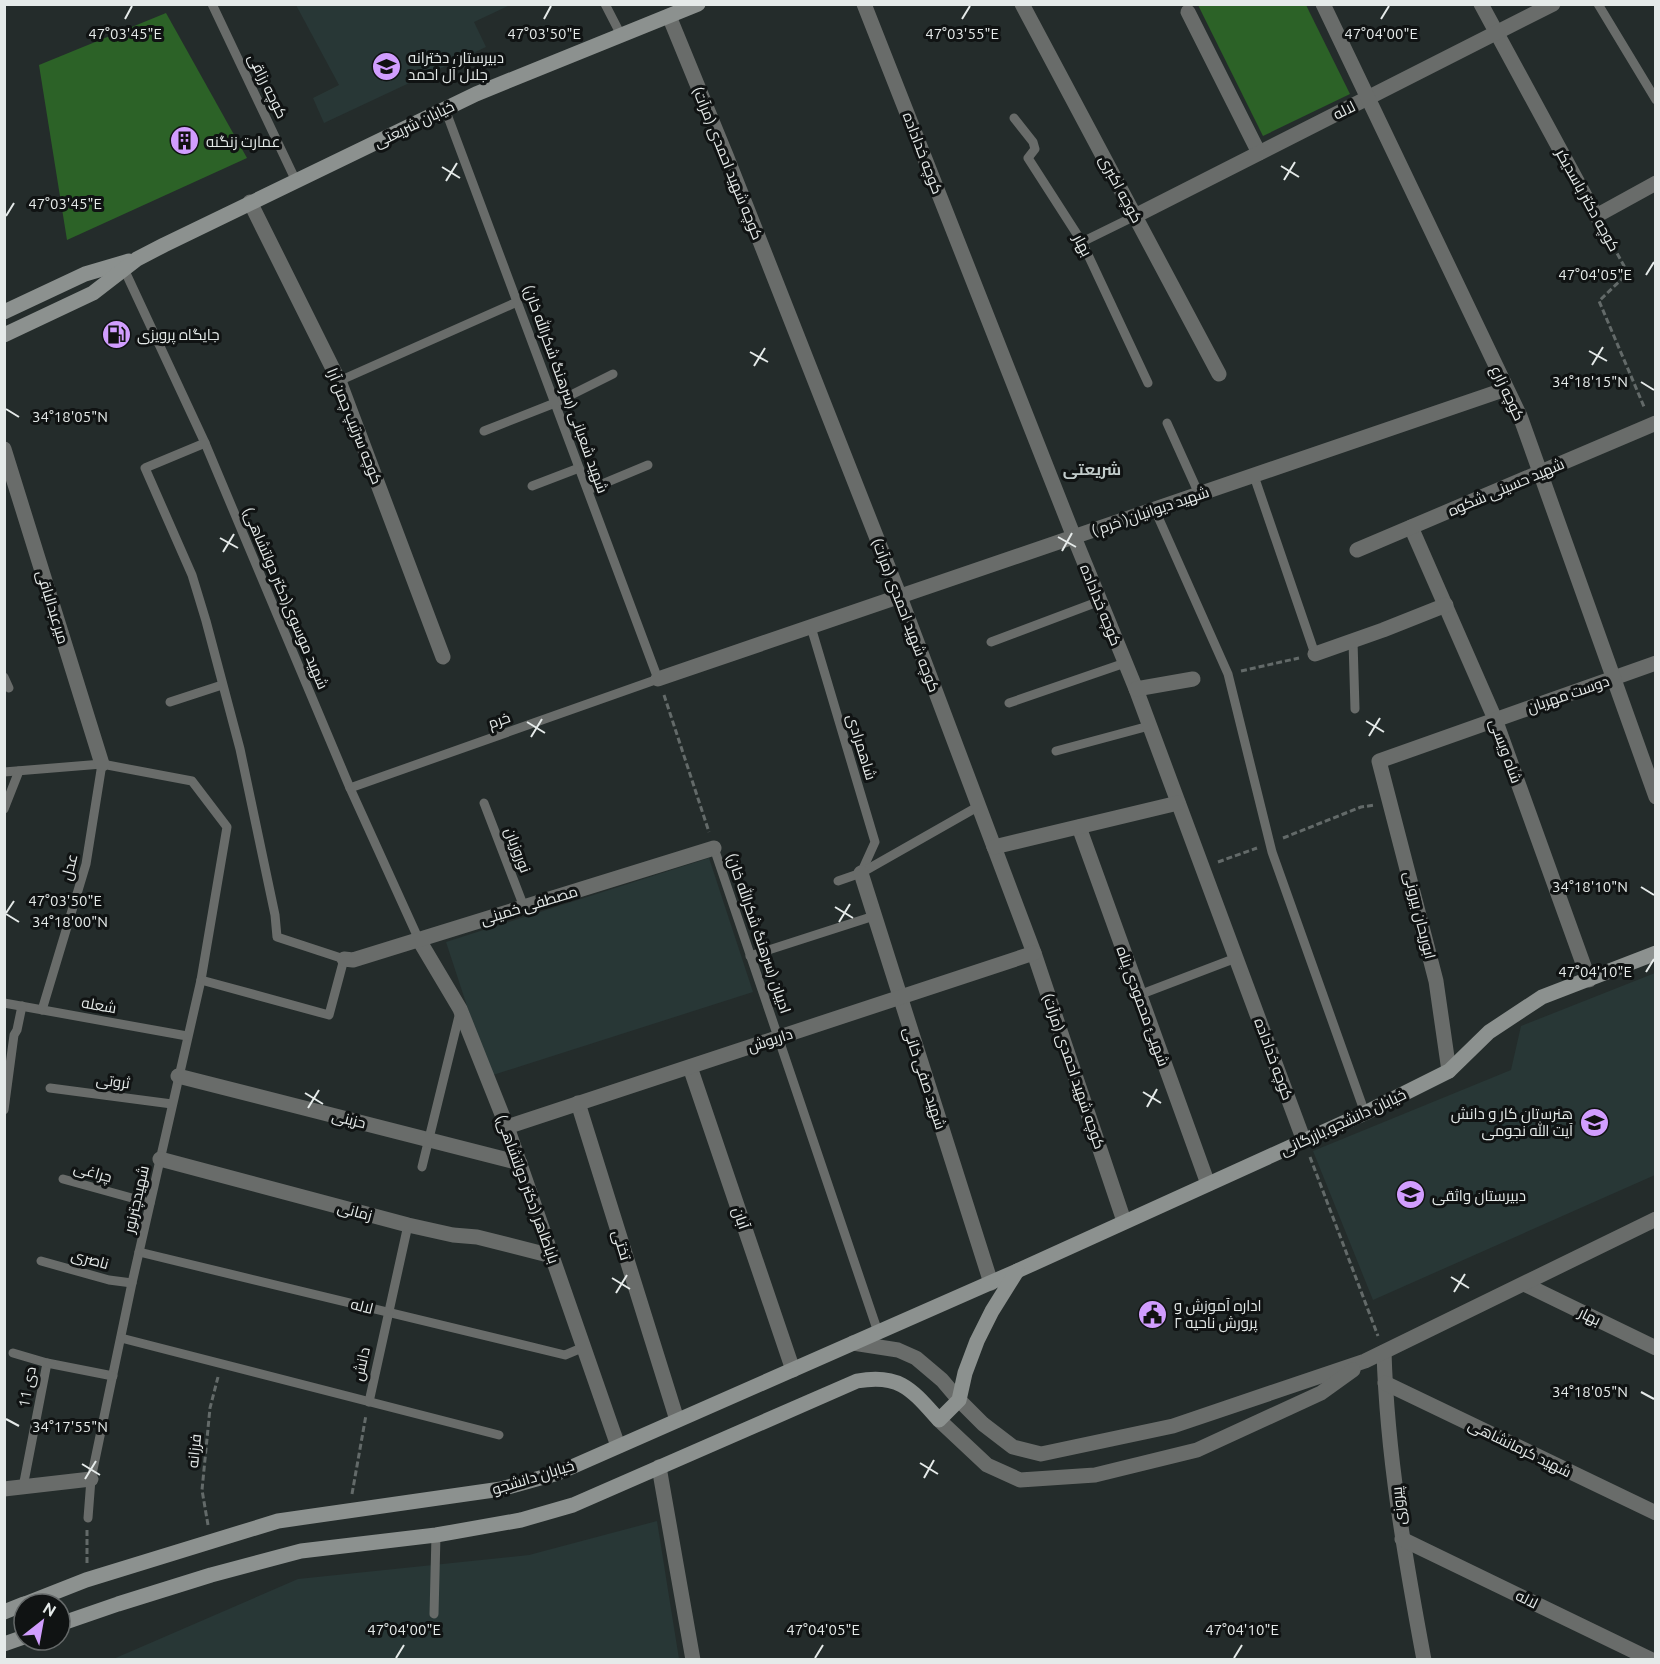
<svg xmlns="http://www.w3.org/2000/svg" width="1660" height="1664" viewBox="0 0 1660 1664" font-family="Ubuntu,Cairo,sans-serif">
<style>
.built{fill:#283736}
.green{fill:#2c6227}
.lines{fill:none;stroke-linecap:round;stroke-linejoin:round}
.path{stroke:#636a69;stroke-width:3;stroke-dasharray:6 3;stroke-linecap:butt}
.service{stroke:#696c6a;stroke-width:9}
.minor{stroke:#696c6a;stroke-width:15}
.tertiary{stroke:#696c6a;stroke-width:15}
.secondary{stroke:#8c918f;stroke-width:15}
.ticks{fill:none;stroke:#e5eae9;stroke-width:2}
.labels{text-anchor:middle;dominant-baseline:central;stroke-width:6;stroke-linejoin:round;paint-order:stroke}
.poi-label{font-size:15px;fill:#e5eae9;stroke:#101313;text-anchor:start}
.street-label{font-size:15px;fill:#e5eae9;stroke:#101313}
.neighbourhood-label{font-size:16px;font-weight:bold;fill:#c2cccb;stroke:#101313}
.ticks-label{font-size:15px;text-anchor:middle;fill:#e5eae9;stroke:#101313;stroke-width:6;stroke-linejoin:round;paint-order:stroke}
</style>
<rect width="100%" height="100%" fill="#242c2b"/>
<!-- built -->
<g class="built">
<polygon points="507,5 508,6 474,22 486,47 324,123 313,98 339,85 296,5"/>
<polygon points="709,858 753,992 490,1076 446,942"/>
<polygon points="1655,973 1655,1175 1373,1300 1313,1151 1511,1070 1521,1026"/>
<polygon points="657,1521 679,1659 111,1660 298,1579 529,1555"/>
</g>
<!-- green -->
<g class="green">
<polygon points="1198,5 1306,5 1350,94 1263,136"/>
<polygon points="166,13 247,158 67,240 39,65"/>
</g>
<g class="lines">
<!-- path -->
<g class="path">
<polyline points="1604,230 1628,273 1599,301 1645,409"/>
<polyline points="1241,671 1299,658"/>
<polyline points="664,695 709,832"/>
<polyline points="1283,838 1361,807 1375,805"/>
<polyline points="1218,862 1257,848"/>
<polyline points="1310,1157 1378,1336"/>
<polyline points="352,1494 366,1415"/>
<polyline points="208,1525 202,1490 210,1408 218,1377"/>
<polyline points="87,1563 87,1530"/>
</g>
<!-- service -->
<g class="service">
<polyline points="212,4 296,181"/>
<polyline points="605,4 621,35"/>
<polyline points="1598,4 1656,100"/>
<polyline points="1014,118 1033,142 1035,149 1028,158 1082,242 1148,383"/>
<polyline points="1082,242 1135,216"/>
<polyline points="124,269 205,443 350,788 419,940"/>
<polyline points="339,381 517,302"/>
<polyline points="1167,423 1199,494"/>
<polyline points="484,431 555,403 613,374"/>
<polyline points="1254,476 1315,654"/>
<polyline points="532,486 579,468"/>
<polyline points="588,490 648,465"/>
<polyline points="1155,510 1228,674 1272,852 1365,1113"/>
<polyline points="811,627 875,842 861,873"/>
<polyline points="1353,641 1355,709"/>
<polyline points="991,642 1100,601"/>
<polyline points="4,677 9,688"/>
<polyline points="170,702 222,685"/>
<polyline points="1009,703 1125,663"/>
<polyline points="1056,751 1149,726"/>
<polyline points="4,772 102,764 192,781 227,827 201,980 132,1283 91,1479 88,1518"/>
<polyline points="350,788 658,679 445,109"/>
<polyline points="484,803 524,907"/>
<polyline points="4,809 19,771"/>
<polyline points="714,848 878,1332"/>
<polyline points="838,881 861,873 979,806"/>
<polyline points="750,956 874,916"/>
<polyline points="201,980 329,1015 344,959 277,937 275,915 240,749 206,621 192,575 145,468 205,443"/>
<polyline points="1139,995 1236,958"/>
<polyline points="4,1003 187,1036"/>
<polyline points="42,1010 86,864 102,764"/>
<polyline points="50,1088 172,1104"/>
<polyline points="4,1110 14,1035 17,1030 22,1006"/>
<polyline points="422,1167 460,1012"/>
<polyline points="63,1179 150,1203"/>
<polyline points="139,1252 565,1355 584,1347"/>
<polyline points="41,1261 109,1280 132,1283"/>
<polyline points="121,1338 499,1435"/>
<polyline points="13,1353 47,1363 23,1487"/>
<polyline points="47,1363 113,1376"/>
<polyline points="369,1402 408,1225"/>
<polyline points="434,1614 436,1535"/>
</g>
<!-- minor -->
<g class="minor">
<polyline points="864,4 1074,537 1136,689 1304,1141"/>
<polyline points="1022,4 1219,374"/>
<polyline points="1481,4 1596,216 1656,183"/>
<polyline points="1188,12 1259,153"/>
<polyline points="669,16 726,155 900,597 1034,953 1124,1221"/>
<polyline points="250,202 339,381 443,657"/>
<polyline points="1135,216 1553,4"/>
<polyline points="4,449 102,764"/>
<polyline points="1411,527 1495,719 1589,980"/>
<polyline points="1357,550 1656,423"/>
<polyline points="1315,654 1383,630 1446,605"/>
<polyline points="658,679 1506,389"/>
<polyline points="1136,689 1193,679"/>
<polyline points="1079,827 1208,1184"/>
<polyline points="994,847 1178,803"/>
<polyline points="861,873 991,1283"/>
<polyline points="419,940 460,1009 507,1127 618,1446"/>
<polyline points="344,959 353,960 714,848"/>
<polyline points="690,1067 793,1370"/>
<polyline points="1449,1071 1436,981 1379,761 1656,663"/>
<polyline points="178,1076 520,1163"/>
<polyline points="578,1103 677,1420"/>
<polyline points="507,1127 1034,953"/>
<polyline points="160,1159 408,1225 453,1235 477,1237 552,1256"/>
<polyline points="1524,1284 1656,1348"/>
<path d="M 1384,1352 C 1387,1455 1405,1558 1424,1660"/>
<polyline points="1385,1383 1656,1513"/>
<polyline points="659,1467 693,1660"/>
<polyline points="4,1489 91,1479"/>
<polyline points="1402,1539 1652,1660"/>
</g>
<!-- tertiary -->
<g class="tertiary">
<polyline points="1323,4 1520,416 1656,797"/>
<polyline points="853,1343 898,1350 916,1358 942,1380 959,1400 983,1424 1013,1447 1041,1454 1173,1426 1365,1361 1656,1219"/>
<polyline points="939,1420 987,1465 1020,1480 1095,1475 1197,1450 1321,1393 1353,1370"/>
</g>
<!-- secondary -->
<g class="secondary">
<polyline points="4,312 85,274 129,261"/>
<polyline points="4,335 93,293 137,259 164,245 476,94 698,4"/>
<polyline points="25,1604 86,1580 278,1521 501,1489 558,1473 1017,1271 1365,1113 1449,1071 1489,1032 1542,997 1656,953"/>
<polyline points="4,1612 24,1604"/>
<path d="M 60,1624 L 118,1604 L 211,1575 L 301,1551 L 436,1535 L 521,1520 L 573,1505 L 857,1381 C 900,1373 912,1390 939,1420 L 959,1400 L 965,1373 L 977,1341 L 992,1311 L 1017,1271"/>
<polyline points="4,1644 24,1637"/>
</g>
</g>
<!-- ticks -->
<path class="ticks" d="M 125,19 L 132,6M 544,19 L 551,6M 962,19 L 970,6M 1381,19 L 1389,6M 1281,166 L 1299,177M 442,167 L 460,178M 1284,180 L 1295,162M 446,181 L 457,163M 6,216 L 14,203M 1646,275 L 1654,262M 1589,351 L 1607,361M 750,352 L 768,362M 1592,365 L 1603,347M 754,366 L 765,348M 1641,382 L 1654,390M 6,409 L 19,417M 1058,537 L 1076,547M 220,538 L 238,548M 1062,551 L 1072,533M 223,552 L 234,534M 1366,721 L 1384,732M 527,722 L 545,733M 1369,736 L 1380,718M 531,737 L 542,719M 1641,887 L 1654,895M 835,907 L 853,918M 6,913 L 14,901M 6,914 L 19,922M 839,922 L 850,904M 1646,972 L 1654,959M 1143,1092 L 1161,1103M 305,1093 L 323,1104M 1147,1107 L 1157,1089M 308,1108 L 319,1090M 1451,1277 L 1469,1288M 612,1278 L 630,1289M 1454,1292 L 1465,1274M 616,1293 L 627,1275M 1641,1392 L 1654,1399M 6,1419 L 19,1426M 920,1463 L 938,1474M 82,1464 L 100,1475M 924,1478 L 934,1460M 85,1479 L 96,1461M 396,1658 L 404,1645M 815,1658 L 823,1645M 1234,1658 L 1242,1645"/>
<!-- icons -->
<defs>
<symbol id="school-disc" viewBox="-11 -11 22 22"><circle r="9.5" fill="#d19dfe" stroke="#101313"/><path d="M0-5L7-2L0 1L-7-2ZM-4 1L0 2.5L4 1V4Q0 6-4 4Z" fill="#111"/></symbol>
<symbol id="building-disc" viewBox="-11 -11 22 22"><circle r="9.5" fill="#d19dfe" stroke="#101313"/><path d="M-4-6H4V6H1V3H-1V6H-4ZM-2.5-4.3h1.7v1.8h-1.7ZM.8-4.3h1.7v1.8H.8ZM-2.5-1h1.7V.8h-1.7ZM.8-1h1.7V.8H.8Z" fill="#111"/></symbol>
<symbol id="fuel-disc" viewBox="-11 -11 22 22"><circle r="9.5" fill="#d19dfe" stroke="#101313"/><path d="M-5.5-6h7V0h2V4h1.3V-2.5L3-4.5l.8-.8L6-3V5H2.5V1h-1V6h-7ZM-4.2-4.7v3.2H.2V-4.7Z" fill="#111"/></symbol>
<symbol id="civic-disc" viewBox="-11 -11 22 22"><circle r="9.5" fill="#d19dfe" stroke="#101313"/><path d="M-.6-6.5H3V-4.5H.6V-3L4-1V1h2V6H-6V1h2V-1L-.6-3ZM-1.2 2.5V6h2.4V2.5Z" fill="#111"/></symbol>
</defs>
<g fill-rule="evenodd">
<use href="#school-disc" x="370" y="50" width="33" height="33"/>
<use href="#building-disc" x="168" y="124" width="33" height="33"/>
<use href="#fuel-disc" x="100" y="318" width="33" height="33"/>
<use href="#school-disc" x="1578" y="1106" width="33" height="33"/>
<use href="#school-disc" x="1394" y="1178" width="33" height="33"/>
<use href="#civic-disc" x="1136" y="1298" width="33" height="33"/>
</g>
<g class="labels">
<!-- poi labels -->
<g class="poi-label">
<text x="408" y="57">دبیرستان دخترانه<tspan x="408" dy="17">جلال آل احمد</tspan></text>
<text x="206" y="141">عمارت زنگنه</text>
<text x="137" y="334">جایگاه پرویزی</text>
<text x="1573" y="1113" text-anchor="end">هنرستان کار و دانش<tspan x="1573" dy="17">آیت الله نجومی</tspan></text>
<text x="1432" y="1195">دبیرستان واثقی</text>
<text x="1174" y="1305">اداره آموزش و<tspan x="1174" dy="17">پرورش ناحیه ۲</tspan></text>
</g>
<!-- street labels -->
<g class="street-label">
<text transform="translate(268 86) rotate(64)">کوچه رزاقی</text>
<text transform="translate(1344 110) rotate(-27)">لاله</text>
<text transform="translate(414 124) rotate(-26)">خیابان شریعتی</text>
<text transform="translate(923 153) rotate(69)">کوچه خداداده</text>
<text transform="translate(728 163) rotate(68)">کوچه شهید احمدی (مرآت)</text>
<text transform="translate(1121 189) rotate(62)">کوچه اکبری</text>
<text transform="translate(1588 200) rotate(61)">کوچه دکتر باسدیکر</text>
<text transform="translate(1083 245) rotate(62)">بهار</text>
<text transform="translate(566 389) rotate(70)">شهید شعبانی (سرهنگ شکرالله خان)</text>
<text transform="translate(1508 393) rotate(65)">کوچه زارع</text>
<text transform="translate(355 426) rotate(68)">کوچه سرتیپ چمن آرا</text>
<text transform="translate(1506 487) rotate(-23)">شهید حسینی شکوه</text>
<text transform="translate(1150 511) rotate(-19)">شهید دیوانیان( خرم )</text>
<text transform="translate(286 598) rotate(67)">شهید موسوی(دکتر دولتشاهی)</text>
<text transform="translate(1101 605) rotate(68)">کوچه خداداده</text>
<text transform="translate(53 607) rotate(73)">میرعبدالباقی</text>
<text transform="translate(906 615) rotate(69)">کوچه شهید احمدی (مرآت)</text>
<text transform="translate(1568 694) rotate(-19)">دوست مهربان</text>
<text transform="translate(499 720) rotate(-19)">خرم</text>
<text transform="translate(862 747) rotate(73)">شاهمرادی</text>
<text transform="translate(1506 751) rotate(70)">شاه ویسی</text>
<text transform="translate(518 850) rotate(69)">نوروزیان</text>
<text transform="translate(69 867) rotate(-76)">عدل</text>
<text transform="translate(529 905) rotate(-17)">مصطفی خمینی</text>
<text transform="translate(1420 915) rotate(76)">ابوریحان بیرونی</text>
<text transform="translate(759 933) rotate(71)">ادیبان (سرهنگ شکرالله خان)</text>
<text transform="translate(99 1005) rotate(10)">شعله</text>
<text transform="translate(1143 1006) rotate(70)">شهیئ محمودی پناه</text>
<text transform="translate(770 1040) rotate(-18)">داریوش</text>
<text transform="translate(1274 1059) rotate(70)">کوچه خداداده</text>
<text transform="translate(1074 1071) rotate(71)">کوچه شهید احمدی (مرآت)</text>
<text transform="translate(925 1078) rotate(72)">شهید صفی خانی</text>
<text transform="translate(113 1081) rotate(7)">ثروتی</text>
<text transform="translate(349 1119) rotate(14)">حزینی</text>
<text transform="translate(1343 1122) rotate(-25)">خیابان دانشجو.بازرگانی</text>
<text transform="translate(93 1172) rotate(16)">چراغی</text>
<text transform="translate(528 1189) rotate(70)">باباطاهر (دکتر دولتشاهی)</text>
<text transform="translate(136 1199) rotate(-77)">شهیدچترنور</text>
<text transform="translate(355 1211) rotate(15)">زمانی</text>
<text transform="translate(741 1218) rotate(71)">آبان</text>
<text transform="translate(622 1245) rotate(73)">تختی</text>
<text transform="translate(90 1259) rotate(15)">ناصری</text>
<text transform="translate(362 1306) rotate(14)">لاله</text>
<text transform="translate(1590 1316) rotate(26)">بهار</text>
<text transform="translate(361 1364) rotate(-78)">دانش</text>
<text transform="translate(27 1387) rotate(-80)">11 دی</text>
<text transform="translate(1520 1448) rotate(26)">شهید کرمانشاهی</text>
<text transform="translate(194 1451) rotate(-84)">فرزانه</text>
<text transform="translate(533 1477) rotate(-17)">خیابان دانشجو</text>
<text transform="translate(1398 1506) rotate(-96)">پیروزی</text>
<text transform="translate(1527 1599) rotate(26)">لاله</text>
</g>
<!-- neighbourhood labels -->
<g class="neighbourhood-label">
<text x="1092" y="469">شریعتی</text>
</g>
</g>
<g class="ticks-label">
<text x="125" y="39">47°03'45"E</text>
<text x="962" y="39">47°03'55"E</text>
<text x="544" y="39">47°03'50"E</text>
<text x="1381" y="39">47°04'00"E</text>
<text x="65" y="209">47°03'45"E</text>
<text x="1595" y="280">47°04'05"E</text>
<text x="1590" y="387">34°18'15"N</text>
<text x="70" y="422">34°18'05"N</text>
<text x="1590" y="892">34°18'10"N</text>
<text x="65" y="906">47°03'50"E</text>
<text x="70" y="927">34°18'00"N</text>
<text x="1595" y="977">47°04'10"E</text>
<text x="1590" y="1397">34°18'05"N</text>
<text x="70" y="1432">34°17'55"N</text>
<text x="404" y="1635">47°04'00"E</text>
<text x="823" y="1635">47°04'05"E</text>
<text x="1242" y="1635">47°04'10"E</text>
</g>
<!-- border -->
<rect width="1660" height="1664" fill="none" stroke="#e5eae9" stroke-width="12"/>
<!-- north arrow -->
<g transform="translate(42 1622) rotate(31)"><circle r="28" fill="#101313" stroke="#656969" stroke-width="1.5"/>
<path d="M0-4.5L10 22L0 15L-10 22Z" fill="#d19dfe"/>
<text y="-9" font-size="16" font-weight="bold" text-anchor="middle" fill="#e5eae9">N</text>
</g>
</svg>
